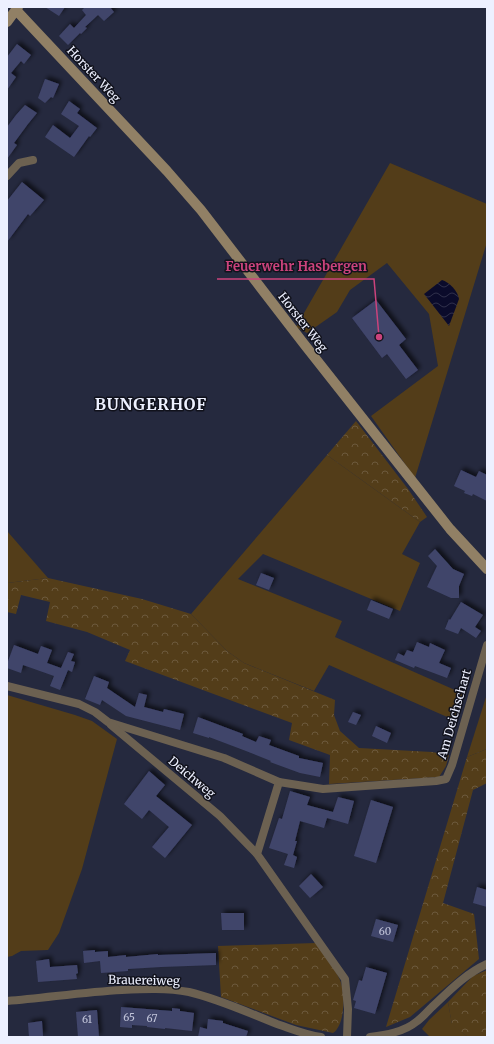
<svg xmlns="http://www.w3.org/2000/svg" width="494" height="1044" viewBox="0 0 494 1044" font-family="Merriweather,serif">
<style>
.grass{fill:#533d19}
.forest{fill:url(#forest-crowns)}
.water{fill:url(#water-waves)}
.building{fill:#40456b;filter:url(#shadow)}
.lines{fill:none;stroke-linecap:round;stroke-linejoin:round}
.street{stroke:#6c6151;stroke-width:8}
.secondary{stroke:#918065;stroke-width:10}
.labels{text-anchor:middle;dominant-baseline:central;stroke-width:3;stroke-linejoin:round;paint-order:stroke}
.number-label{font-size:10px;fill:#c2c5da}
.street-label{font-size:12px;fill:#edf0ff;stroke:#11121c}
.district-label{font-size:16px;font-weight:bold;letter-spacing:1px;fill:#edf0ff;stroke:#11121c}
.leader{fill:none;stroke:#cb437c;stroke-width:1.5}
.callout-dot{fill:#cb437c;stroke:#11121c;stroke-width:1.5}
.callout-label{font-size:13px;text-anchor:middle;font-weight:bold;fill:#cb437c;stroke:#11121c;stroke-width:3;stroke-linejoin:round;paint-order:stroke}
</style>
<defs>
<pattern id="forest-crowns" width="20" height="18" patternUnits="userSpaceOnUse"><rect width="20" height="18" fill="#533d19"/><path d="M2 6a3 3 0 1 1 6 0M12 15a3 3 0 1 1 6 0" fill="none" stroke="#6c593c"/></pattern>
<pattern id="water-waves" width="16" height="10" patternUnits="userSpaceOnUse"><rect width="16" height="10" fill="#0b0b2b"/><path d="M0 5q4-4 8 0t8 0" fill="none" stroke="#2f2f4b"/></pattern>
<filter id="shadow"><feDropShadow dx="3" dy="-3" stdDeviation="2" flood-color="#0009"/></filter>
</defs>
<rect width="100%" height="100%" fill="#25293e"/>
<!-- grass -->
<g class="grass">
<polygon points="390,163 487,204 487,242 415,478 371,416 438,366 429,314 387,263 350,290 337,312 307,333 296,327"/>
<polygon points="327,455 420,522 402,554 420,563 400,611 263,554 238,579 342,621 335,637 464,694 454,720 329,665 314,691 244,663 227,651 191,614"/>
<polygon points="7,531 48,578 7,583"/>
<polygon points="487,694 487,749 467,757"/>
<polygon points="7,695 75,715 92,721 117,739 82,869 59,933 48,950 21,951 12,956 7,957"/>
<polygon points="448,1002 452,1024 468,1037 430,1037 422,1029 429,1020"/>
</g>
<!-- forest -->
<g class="forest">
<polygon points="356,421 408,489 427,517 420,522 327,455"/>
<polygon points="48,578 142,599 191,614 227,651 244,663 335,700 334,715 340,731 359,748 432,752 449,755 446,766 439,777 329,784 330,755 289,740 292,723 125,661 130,650 87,632 46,621 50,602 21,595 16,614 7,612 7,583"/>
<polygon points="487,749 487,783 473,790 443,903 474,914 479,959 410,1017 386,1027 467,757"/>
<path d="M 316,943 C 323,954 335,968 340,980 C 345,992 345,1018 337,1029 C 336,1031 334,1032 333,1033 L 296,1025 L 221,997 L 218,946 Z"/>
<polygon points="487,970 487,1037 468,1037 452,1025 448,1002 473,976"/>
</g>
<!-- water -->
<path class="water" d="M 442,280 C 449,282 458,291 459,299 L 449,326 L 424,294 Z"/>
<!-- building -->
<g class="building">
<polygon points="45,7 65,7 59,16"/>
<polygon points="85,7 110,7 114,12 104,21 98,15 85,27 87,28 81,34 80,33 68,45 59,36 70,24 74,28 86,15 82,10"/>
<polygon points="17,44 31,55 24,64 21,61 11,73 16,77 7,90 7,57"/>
<polygon points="45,79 59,84 53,98 51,97 45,103 38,98"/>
<polygon points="69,101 80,109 77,113 97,128 90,137 89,136 74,157 45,137 53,125 70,138 79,126 61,114"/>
<polygon points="25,105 37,113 28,124 14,143 17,145 7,159 7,127 16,115"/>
<polygon points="22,182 44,200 30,216 28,214 7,242 7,201"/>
<polygon points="376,300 406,339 399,345 418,370 406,379 387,354 382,358 352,318"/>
<polygon points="461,470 476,477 479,471 487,475 487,501 473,494 472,496 464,493 465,491 454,486"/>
<polygon points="435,549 453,569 464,574 459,586 459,598 451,598 427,587 437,566 428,556"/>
<polygon points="261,573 274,578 269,590 256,585"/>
<polygon points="371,600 393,609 389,619 367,610"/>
<polygon points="461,602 483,615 475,627 481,631 476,638 461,628 458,634 445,629 449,619 450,620"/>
<polygon points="417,642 429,647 430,643 445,650 439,663 451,668 447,678 415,666 414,668 395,660 398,653 404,656 407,650 413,652"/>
<polygon points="14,645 38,654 41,646 52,650 47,663 61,668 68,652 74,654 71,661 75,662 72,672 68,670 60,690 50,686 54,676 23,665 21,673 7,668 7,664"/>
<polygon points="94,676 109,682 107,688 135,707 139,693 147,695 144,707 163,712 164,709 184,714 180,730 126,716 102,700 100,705 85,699"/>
<polygon points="353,712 361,715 356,725 348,722"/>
<polygon points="198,717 243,734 242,736 256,742 259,736 271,740 269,745 299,756 299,758 323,763 320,777 300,773 270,762 271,761 246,751 209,737 209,738 193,733"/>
<polygon points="376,726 391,733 387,743 372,736"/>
<polygon points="149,771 165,785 156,796 192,825 165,858 152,847 169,827 149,810 142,819 124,804"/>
<polygon points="290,791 310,797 307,805 333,812 338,797 354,801 348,824 327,818 324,828 300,821 295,841 297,841 293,855 297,857 294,868 284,865 288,854 269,848 279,818 282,819"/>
<polygon points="371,800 393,807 376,863 354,856"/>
<polygon points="311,874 323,887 310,898 299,886"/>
<polygon points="477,887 487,890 487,907 473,903"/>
<polygon points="221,913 244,913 244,930 222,930"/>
<polygon points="376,919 398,925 393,942 371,936"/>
<polygon points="95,950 95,952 108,951 108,957 126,955 126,957 158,954 158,955 216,953 216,965 161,967 128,969 128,971 101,973 100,961 84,963 83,951"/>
<polygon points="49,959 50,967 77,965 78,973 76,974 77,979 38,982 36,961"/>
<polygon points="366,967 387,973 375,1014 354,1008 356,1001 353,1000 359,980 362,981"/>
<polygon points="121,1007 172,1011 172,1008 180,1009 180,1011 194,1013 192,1031 165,1028 165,1029 147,1027 147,1026 132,1025 132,1028 120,1027"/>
<polygon points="97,1010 99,1037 78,1037 76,1012"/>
<polygon points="208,1019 223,1021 223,1023 248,1031 246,1037 198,1037 200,1027 207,1029"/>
<polygon points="42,1021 43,1036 29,1037 28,1023"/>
</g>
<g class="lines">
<!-- street -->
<g class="street">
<polyline points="7,176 19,163 33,160"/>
<polyline points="7,686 79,704 95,712 108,722 224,758 279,782 257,854 345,979 348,1009 347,1037"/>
<polyline points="111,725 220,816 257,854"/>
<polyline points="279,782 323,789 436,781 446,779 452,765 487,645"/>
<path d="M 7,1001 C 45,998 84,992 122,990 C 144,989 167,988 189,992 C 219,999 249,1013 277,1024 C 292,1029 306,1035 321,1037"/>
<path d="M 370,1037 C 385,1035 404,1032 416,1022 C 422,1018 427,1012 432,1007 C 449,991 465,974 487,964"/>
</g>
<!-- secondary -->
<g class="secondary">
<polyline points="16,10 167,171 201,210 304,344 450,529 487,569"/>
<polyline points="7,22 18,7"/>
</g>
</g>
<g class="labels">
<!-- number labels -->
<g class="number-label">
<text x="385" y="931">60</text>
<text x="129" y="1017">65</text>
<text x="152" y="1018">67</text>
<text x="87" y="1019">61</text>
</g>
<!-- street labels -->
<g class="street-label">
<text transform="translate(94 74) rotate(47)">Horster Weg</text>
<text transform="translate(303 322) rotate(52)">Horster Weg</text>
<text transform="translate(454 714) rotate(-74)">Am Deichschart</text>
<text transform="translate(192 777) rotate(40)">Deichweg</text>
<text transform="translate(144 980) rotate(1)">Brauereiweg</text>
</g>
<!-- district labels -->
<g class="district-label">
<text x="151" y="404">BUNGERHOF</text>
</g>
</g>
<!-- callouts -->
<path class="leader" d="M379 337L374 279H217"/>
<circle class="callout-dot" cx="379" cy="337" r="4"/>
<g class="callout-label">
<text x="296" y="271">Feuerwehr Hasbergen</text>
</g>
<!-- border -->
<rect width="494" height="1044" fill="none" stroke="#edf0ff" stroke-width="16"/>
</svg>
